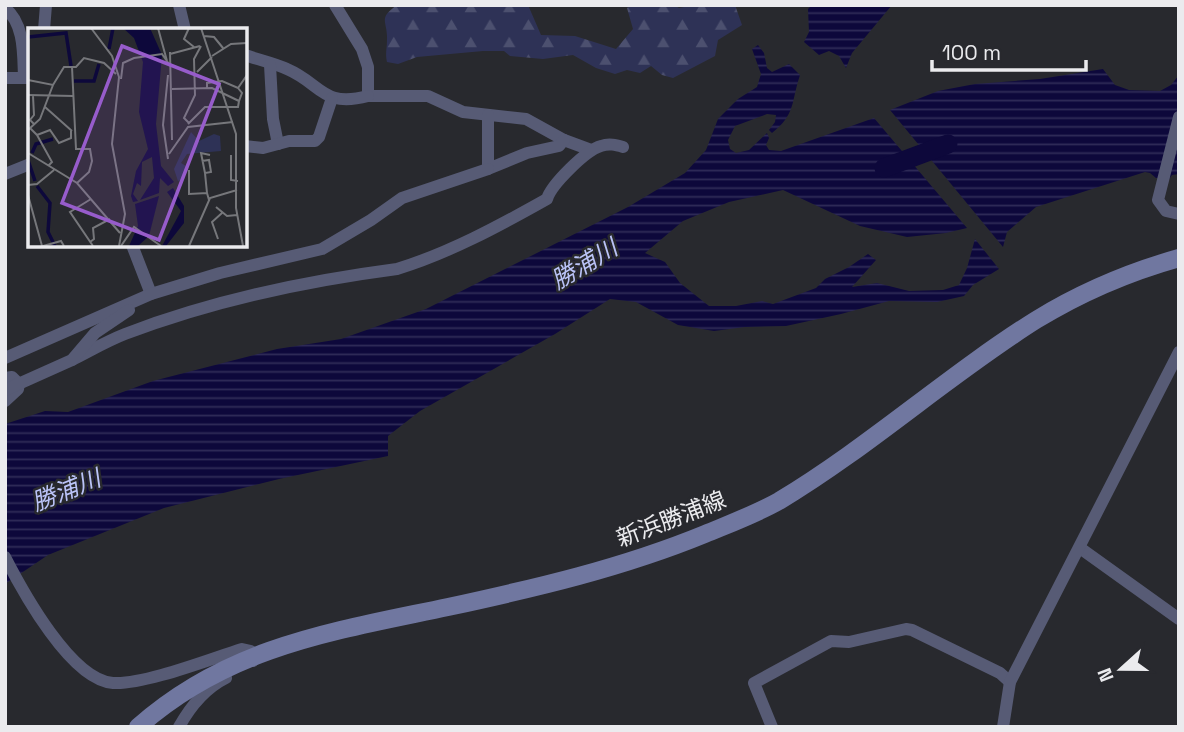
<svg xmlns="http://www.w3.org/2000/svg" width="1184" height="732" viewBox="0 0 1184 732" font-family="'Space Grotesk','Noto Sans JP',sans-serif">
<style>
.forest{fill:url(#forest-firs)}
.water{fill:url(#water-rules)}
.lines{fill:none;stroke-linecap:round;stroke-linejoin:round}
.river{stroke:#0d083b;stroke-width:19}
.street{stroke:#575b75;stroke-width:12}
.secondary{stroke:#7077a0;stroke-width:18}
.labels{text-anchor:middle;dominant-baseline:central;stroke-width:5;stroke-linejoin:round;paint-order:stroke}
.street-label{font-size:23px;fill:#ebebee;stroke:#28292e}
.water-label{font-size:24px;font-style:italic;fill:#bac3f7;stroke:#28292e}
.inset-river{fill:none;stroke:#0d083b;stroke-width:3.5}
.inset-road{fill:none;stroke:#76777b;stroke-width:2}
.view{fill:#975ccb;fill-opacity:0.15;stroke:#975ccb;stroke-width:3.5}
.inset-edge{fill:none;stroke:#ebebee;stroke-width:3.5}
</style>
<defs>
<pattern id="forest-firs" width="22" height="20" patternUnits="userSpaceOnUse" patternTransform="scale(1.75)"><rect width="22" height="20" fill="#2e3256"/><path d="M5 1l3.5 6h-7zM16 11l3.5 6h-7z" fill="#4c506f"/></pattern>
<pattern id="water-rules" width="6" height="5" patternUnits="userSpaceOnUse" patternTransform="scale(1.75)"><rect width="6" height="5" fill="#0d083b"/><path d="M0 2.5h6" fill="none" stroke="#302c58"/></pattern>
</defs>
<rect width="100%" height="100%" fill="#28292e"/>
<!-- forest -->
<path class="forest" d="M 397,5 L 528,5 L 541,35 L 575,36 L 616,49 L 633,29 L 627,8 L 632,5 L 674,5 L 679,8 L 694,5 L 735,5 L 742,25 L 718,40 L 715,56 L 673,78 L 662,75 L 651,66 L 640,73 L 627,70 L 615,74 L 596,68 L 573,55 L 543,59 L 510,56 L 504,51 L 483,51 L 417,57 L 398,64 L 387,62 C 385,53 387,49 387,40 C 388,21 377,19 397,5 Z"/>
<!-- water -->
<g class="water">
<polygon points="812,5 892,5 852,53 846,68 839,56 829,51 819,55 804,42 809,32 808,9"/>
<path d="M 758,45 L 764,53 L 767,68 L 772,72 L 789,64 L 800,75 C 791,102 796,114 772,133 L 769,130 L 775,122 L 776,115 L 767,114 L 735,126 L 728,140 L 730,149 L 736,153 L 749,150 L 767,133 L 769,138 L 766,145 L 769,150 L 781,151 L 874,118 L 967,228 L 946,233 L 907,237 L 860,226 L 783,190 L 729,202 L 683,221 L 645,253 L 665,262 L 680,283 L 709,306 L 736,306 L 762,301 L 773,304 L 816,288 L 825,279 L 849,267 L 868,254 L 876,260 L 852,287 L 877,283 L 909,291 L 943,290 L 959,285 L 967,268 L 975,239 L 999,269 L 973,285 L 964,296 L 937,302 L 889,301 L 841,314 L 786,326 L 745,327 L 714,331 L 678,325 L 636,302 L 610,299 L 555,334 L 420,411 L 388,436 L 388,456 L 279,479 L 164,508 L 48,555 L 5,584 L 5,424 L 45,411 L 68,412 L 153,381 L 277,349 L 341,339 L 426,309 L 628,207 L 685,173 L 706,150 L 718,119 L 738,99 L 757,87 L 761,74 L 752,49 Z"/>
<polygon points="1103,69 1115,85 1129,90 1160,91 1171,85 1179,75 1179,174 1172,175 1169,179 1156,178 1150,173 1145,172 1036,207 1007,232 1003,247 890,110 938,91 975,84 1040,79"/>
</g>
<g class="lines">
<!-- river -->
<polyline class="river" points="884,168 948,144"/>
<!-- street -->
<g class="street">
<polyline points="179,5 185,30"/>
<polyline points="335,5 362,49 368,67 368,96 428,96 463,112 526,119 564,140 591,150"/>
<path d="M 5,8 C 25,24 23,55 24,78 L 30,78"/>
<polyline points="44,30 46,5"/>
<path d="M 245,55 C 259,60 274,63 287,69 C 322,84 322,108 368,96"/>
<polyline points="270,65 273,119 278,144"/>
<polyline points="5,78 24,78"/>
<polyline points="488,115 488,169 527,153 559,146 564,140"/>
<polyline points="1179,117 1158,200 1166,211 1179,214"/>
<polyline points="245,146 263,148 289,141 315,141 319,137 332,98"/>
<polyline points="5,174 30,164"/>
<polyline points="132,245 151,294"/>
<polyline points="5,358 151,294 220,273 322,249 371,220 402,198 488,169"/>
<path d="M 72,360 C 90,351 107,341 125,334 C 211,301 305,281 397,269 C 449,253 499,226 547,199 C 551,185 586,150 601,146 C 609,143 616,145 623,147"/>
<polyline points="5,378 12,377 19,384 18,389 5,401"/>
<polyline points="5,390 72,360 95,333 129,310"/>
<polyline points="1080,548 1179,619"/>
<path d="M 5,557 C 23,592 71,680 113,683 C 144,685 210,659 242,649 L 251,651 L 253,661"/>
<path d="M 179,727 C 190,707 206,688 226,678"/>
<polyline points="772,727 754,683 831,641 849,642 906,629 912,630 1000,673 1010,682"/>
<polyline points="1003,727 1010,682 1179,352"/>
</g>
<!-- secondary -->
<path class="secondary" d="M 138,727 C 229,646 335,631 448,607 C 536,588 622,568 705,534 C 729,524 756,514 779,501 C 869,447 947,376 1036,320 C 1080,293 1129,272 1179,258"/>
</g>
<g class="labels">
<!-- street labels -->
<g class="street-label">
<text transform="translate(671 519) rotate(-21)">新浜勝浦線</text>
</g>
<!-- water labels -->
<g class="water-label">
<text transform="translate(584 264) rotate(-31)">勝浦川</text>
<text transform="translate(66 490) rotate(-22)">勝浦川</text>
</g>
</g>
<!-- overview -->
<g transform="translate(28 28)">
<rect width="219" height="219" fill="#28292e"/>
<path d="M 163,104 L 171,113 L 186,106 L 192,108 L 193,123 L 159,126 L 153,135 L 158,138 L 156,152 L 150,153 L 146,141 Z" fill="#2e3256"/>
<path d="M 95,0 L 122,0 L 134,27 L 128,96 L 133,138 L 146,154 L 140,158 L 132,150 L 131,165 L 112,172 L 126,150 L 124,129 L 114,134 L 113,158 L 109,155 L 105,166 L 110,173 L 105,174 L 103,168 L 108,143 L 120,121 L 111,84 L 115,34 L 106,10 ZM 145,160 L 156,178 L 156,195 L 138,218 L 134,218 L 153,183 L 139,164 ZM 131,168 L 121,208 L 110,218 L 101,218 L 110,198 L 107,176 Z" fill="#0d083b"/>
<path class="inset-river" d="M 0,9 L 38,5 L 43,38M 81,21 L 85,0M 46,53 L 66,53 L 71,36M 4,125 L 8,116 L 25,111M 0,132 L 7,153M 9,158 L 22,175 L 20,204 L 27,218"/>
<path class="inset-road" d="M 63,0 L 84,28 L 91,49 L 84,116 L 97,186 L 91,218M 130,0 L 139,33M 161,0 L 156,11 L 166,19M 173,0 L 208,106 L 208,180 L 215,218M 176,8 L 186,9 L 195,20M 142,24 L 144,112M 142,26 L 172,18M 184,28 L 203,16 L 219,15M 44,39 L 48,121 L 62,121 L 64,133 L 61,144 L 49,155M 169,44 L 184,29M 140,47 L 135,97 L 140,131M 93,51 L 95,35 L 106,30 L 134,26 L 141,36M 0,52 L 25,57 L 36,39 L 48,39 L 56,30 L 76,35 L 88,46M 179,60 L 179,55 L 194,53 L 210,60 L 219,47M 144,61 L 184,60 L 211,73 L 214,65 L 210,60M 0,67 L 45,68M 5,68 L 6,87 L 2,92 L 6,96M 17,79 L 44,103M 161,95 L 156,90 L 167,67 L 166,31 L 173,18M 160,96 L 177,79 L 210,79 L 211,73M 2,100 L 9,107 L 22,102 L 31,115 L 43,110 L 43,103M 0,102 L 12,91 L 25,57M 9,107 L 24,134 L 20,138M 0,125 L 49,155 L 92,205M 141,126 L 160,99 L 205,94M 203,127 L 203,152 L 210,153M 174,133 L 181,132 L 183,144 L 177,145 L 179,165M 161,142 L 161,166 L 179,165 L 181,172M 177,145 L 173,125 L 182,127M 0,157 L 9,156 L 26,142M 0,167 L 14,218M 63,171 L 42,184 L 65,218M 188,179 L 199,188 L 209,187M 190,211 L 184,194 L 194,185M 62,214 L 66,211 L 65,200 L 82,191M 15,218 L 33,213 L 36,218M 93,218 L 106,199 L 133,218M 161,218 L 182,170 L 209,162"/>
<path class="view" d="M 94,18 L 191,56 L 131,212 L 34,175 Z"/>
<rect width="219" height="219" class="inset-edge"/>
</g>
<!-- border -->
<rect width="1184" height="732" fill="none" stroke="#ebebee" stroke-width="14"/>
<!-- north arrow -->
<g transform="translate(1121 669) rotate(249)" stroke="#28292e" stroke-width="5" paint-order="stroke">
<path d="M0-5L12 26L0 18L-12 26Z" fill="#ebebee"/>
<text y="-10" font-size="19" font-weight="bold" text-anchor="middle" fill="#ebebee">N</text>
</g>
<!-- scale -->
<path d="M932 60v10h154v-10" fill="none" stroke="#ebebee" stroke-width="3.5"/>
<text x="942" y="60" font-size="21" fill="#ebebee" stroke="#28292e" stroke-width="5" paint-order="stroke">100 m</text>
</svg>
